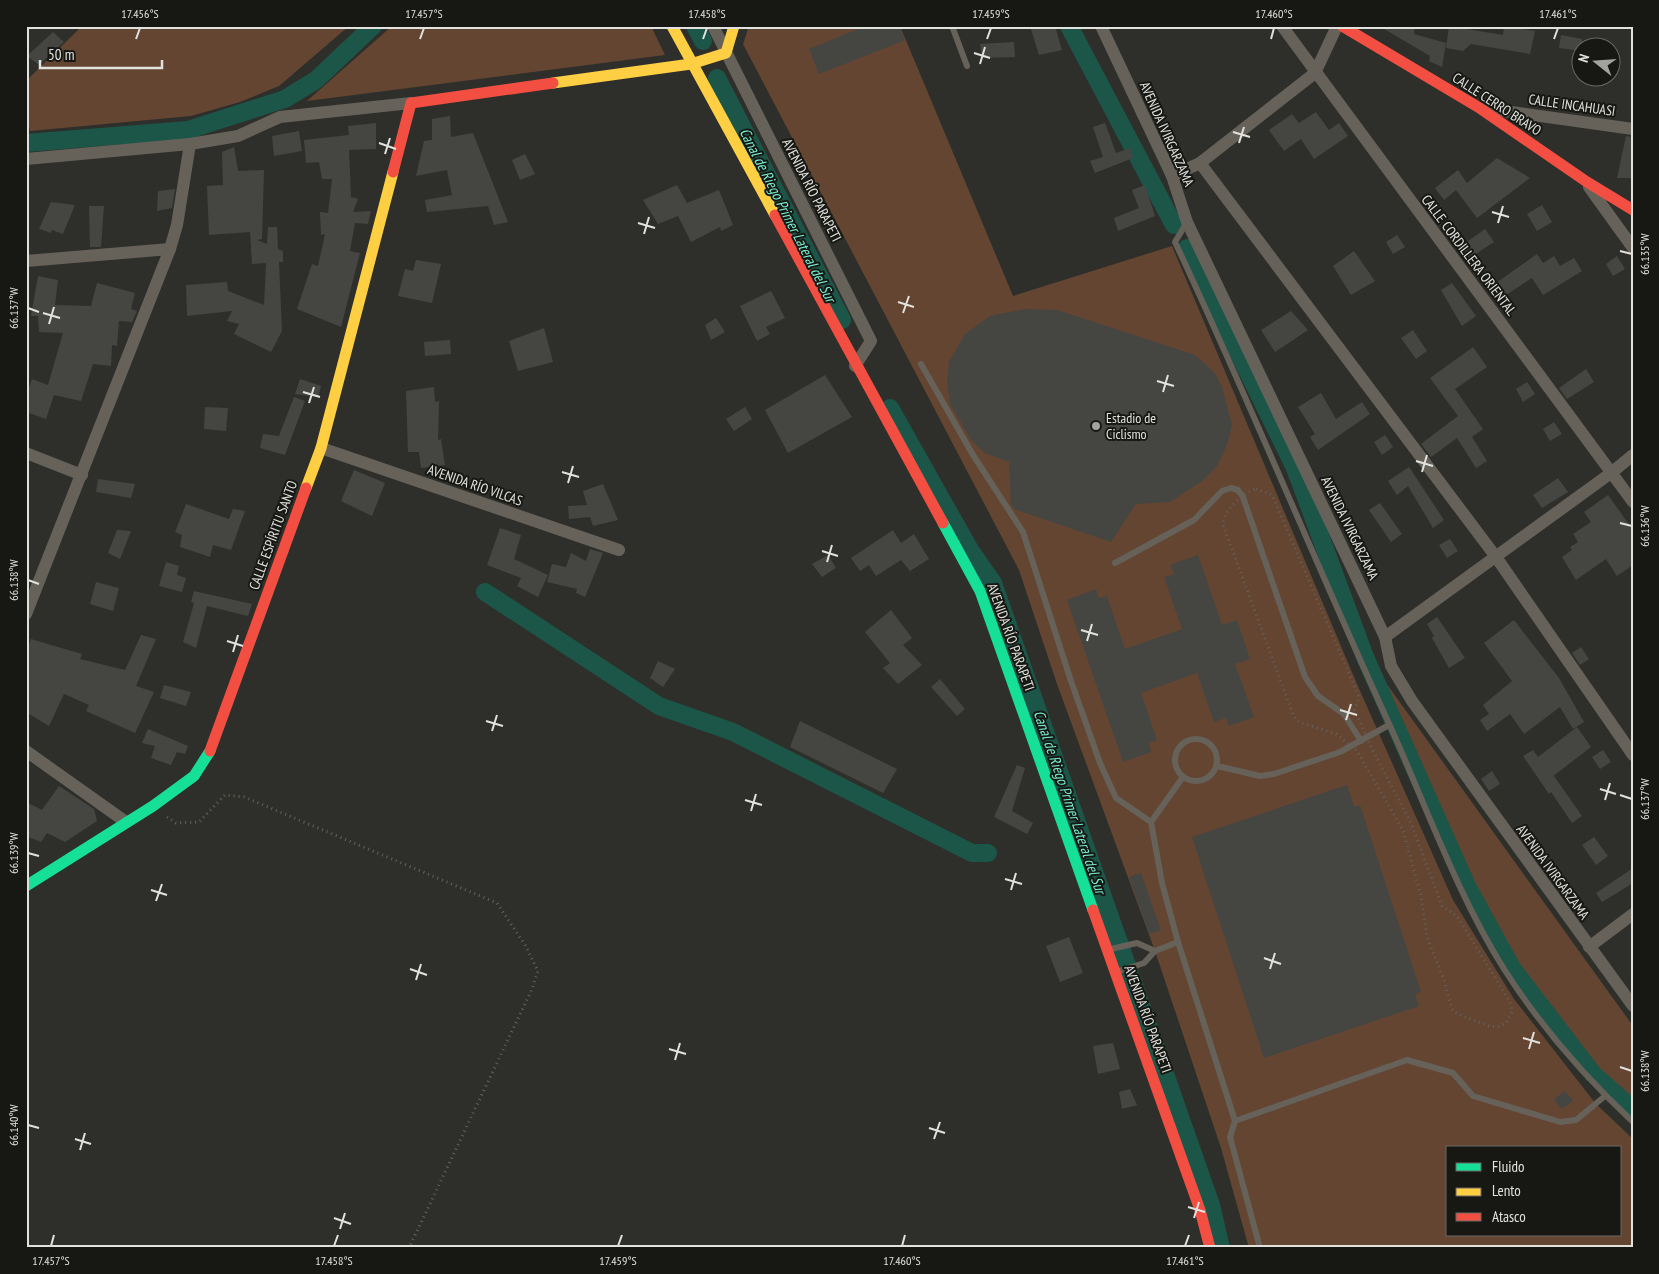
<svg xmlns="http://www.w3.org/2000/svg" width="1659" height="1274" viewBox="0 0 1659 1274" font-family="'PT Sans Narrow',sans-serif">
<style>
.green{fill:#644532;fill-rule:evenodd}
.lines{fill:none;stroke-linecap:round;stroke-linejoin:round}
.canal{stroke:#1b5649;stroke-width:18}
.building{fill:#454642}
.path{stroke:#64625c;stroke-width:3;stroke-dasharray:1 4;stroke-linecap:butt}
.lane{stroke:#66625a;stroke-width:6}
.street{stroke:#66625a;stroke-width:12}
.fast{stroke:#16e098;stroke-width:11}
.slow{stroke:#ffcf43;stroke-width:11}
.jam{stroke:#f24e42;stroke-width:11}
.ticks{fill:none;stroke:#e1e2dd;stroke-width:2}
.poi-dot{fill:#a2a39e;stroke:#171814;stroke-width:2}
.labels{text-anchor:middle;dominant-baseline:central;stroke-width:4;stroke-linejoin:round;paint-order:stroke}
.street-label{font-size:14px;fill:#e1e2dd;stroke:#171814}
.poi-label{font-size:14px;fill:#e1e2dd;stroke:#171814;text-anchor:start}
.water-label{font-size:15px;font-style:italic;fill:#76edcf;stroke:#171814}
.neatline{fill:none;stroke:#e1e2dd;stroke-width:2}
.ticks-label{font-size:12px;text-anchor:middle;fill:#e1e2dd}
</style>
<rect width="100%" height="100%" fill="#2e2f2a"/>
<!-- green -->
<g class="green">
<polygon points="82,26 349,26 279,86 240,102 191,116 30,131 26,116 26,81"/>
<polygon points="392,26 651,26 665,55 307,101"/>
<path d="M 749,26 L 900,26 L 1013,296 L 1172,246 L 1357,684 L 1453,900 L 1514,999 L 1596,1104 L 1633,1139 L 1633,1248 L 1249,1248 L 1221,1148 L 1155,951 L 1057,684 L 1019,570 L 743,44 ZM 1448,1148 L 1620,1148 L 1620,1235 L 1448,1235 Z"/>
<polygon points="1373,665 1633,1026 1633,1102 1608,1079 1518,965 1475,889"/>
</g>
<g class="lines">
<!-- canal -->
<g class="canal">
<polyline points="695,26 703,41"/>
<polyline points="1069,26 1174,225"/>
<polyline points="717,78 842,320"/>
<polyline points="26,143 188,130 285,99 316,80 373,26"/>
<polyline points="1187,248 1295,468 1365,657 1467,886 1512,968 1593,1074 1633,1109"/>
<polyline points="890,408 970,550 993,583 1211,1205 1221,1248"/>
<polyline points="485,592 659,706 733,732 972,853 988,853"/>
</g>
</g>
<!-- building -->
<g class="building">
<polygon points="866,26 900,26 905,40 819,74 809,49"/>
<polygon points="1030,26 1055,26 1062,50 1039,55"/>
<polygon points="1379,26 1415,26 1414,34 1446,43 1442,67 1429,61 1430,56"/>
<polygon points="1449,26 1503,35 1504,26 1535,31 1530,54 1471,44 1463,51 1446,48"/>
<polygon points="53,32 64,42 39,65 27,56"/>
<polygon points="1561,35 1582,39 1582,51 1559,48"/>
<polygon points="1014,42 1015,57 982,58 980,44"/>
<polygon points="1316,112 1329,130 1339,123 1348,136 1314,159 1301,139 1284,151 1269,130 1292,114 1299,123"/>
<polygon points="450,116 451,137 473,133 508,222 494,225 488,206 427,212 425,200 452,195 447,170 416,176 424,141 432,140 432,119"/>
<polygon points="376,123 376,149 349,150 351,197 358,199 353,212 371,211 368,224 355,223 350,251 360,253 341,327 297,309 312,264 318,266 325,234 321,235 320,212 328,213 332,179 322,179 319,162 306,163 304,140 349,135 348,126"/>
<polygon points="1105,123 1116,153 1130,148 1133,158 1095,173 1090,161 1103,157 1093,127"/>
<polygon points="299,131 302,151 274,156 272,136"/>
<polygon points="1626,136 1633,137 1633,178 1617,178"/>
<polygon points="234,147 238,171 264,170 262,239 257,240 267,244 268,227 277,227 278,249 283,251 283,262 279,262 282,331 271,352 234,334 239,324 227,321 232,311 187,316 186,285 227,282 228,291 264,305 266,263 252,264 250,232 209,235 207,186 223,185 222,152"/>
<polygon points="525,154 535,174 520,180 512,160"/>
<polygon points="1497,158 1530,178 1477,218 1456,190 1444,200 1435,188 1458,170 1467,183"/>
<polygon points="677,185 687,203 719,190 733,225 721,231 720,227 691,242 678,216 658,224 643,200"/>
<polygon points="1145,185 1155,216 1118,231 1114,218 1139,208 1132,190"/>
<polygon points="175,189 172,208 157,211 158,191"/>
<polygon points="51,202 75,205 63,234 52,230 51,233 39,229"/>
<polygon points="1542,205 1552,222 1537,231 1527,214"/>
<polygon points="89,206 104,206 101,247 90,247"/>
<polygon points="1485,229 1494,242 1465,261 1457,249"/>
<polygon points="1397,235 1405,247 1393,254 1386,242"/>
<polygon points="1354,251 1375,281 1351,295 1333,266"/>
<polygon points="1537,254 1543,263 1554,256 1560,266 1574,258 1582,271 1543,295 1532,278 1497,301 1489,288"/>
<polygon points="1617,256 1625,269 1613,276 1606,264"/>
<polygon points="416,260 441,264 432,303 398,296 405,269 413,271"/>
<polygon points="38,276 58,280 55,305 91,306 97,283 135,293 131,309 137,311 132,322 119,321 117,346 112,345 111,366 93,364 81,401 54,395 46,419 26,412 26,396 32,379 48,385 63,333 39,332 38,316 31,316"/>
<polygon points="1452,283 1476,316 1462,326 1441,290"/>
<polygon points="771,291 785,318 766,327 770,334 757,341 740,306"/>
<polygon points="1025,309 1057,310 1195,355 1214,372 1222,387 1232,425 1227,445 1217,466 1202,481 1170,502 1136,504 1111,542 1014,509 1011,504 1009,462 985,453 971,440 950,404 947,382 949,362 965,334 990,316"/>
<polygon points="1291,311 1308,330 1275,352 1261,330"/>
<polygon points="716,318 725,332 711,340 705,325"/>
<polygon points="544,328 553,362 518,371 509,341"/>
<polygon points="1413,330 1427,351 1416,359 1401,338"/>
<polygon points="450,340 451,354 425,356 424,342"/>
<polygon points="1473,347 1487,367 1455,389 1483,429 1472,437 1487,461 1476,468 1457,438 1431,457 1421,444 1458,416 1430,378"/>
<polygon points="1586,369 1594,382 1567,399 1559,388"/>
<polygon points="825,375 852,417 788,453 765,410"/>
<polygon points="300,379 321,386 318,397 295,394"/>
<polygon points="1527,382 1535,394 1523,402 1516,389"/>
<polygon points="434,387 435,402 439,401 438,440 441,439 445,465 421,468 419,452 408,452 406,391"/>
<polygon points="1321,393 1336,419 1362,402 1370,414 1318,450 1310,437 1315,434 1298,407"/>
<polygon points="294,397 305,401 285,455 260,448 263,434 279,436"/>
<polygon points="205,407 228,408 226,431 204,429"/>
<polygon points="745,407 752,419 734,431 726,419"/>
<polygon points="1554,422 1562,434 1550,441 1543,429"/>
<polygon points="1385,435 1393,447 1382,455 1374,442"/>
<polygon points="1409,467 1444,520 1433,528 1408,486 1397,495 1388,481"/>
<polygon points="354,470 385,483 372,516 341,501"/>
<polygon points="1558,478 1568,492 1542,508 1533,495"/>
<polygon points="98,479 135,484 131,498 96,492"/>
<polygon points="603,484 618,520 593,526 590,517 569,519 568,506 587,505 583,491"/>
<polygon points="1608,495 1633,530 1633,565 1617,576 1606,559 1576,580 1562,557 1572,550 1570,547 1578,542 1573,534 1591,522 1584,512"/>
<polygon points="1380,503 1402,534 1391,542 1369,510"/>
<polygon points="186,504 229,519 233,509 245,511 231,550 213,545 210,557 180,547 182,535 175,532"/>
<polygon points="500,528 521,535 514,559 548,575 538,597 517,586 521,578 487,565"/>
<polygon points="117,530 131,531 120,559 108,553"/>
<polygon points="893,530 901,543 914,534 929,559 910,571 901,560 876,576 869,565 860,571 851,558"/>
<polygon points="1450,539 1458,551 1447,558 1439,545"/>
<polygon points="590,549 603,553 585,597 576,593 577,589 547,582 552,564 566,567 571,553 586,561"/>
<polygon points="828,555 836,568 822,577 812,564"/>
<polygon points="1198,555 1222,625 1237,620 1250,659 1235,664 1254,717 1229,726 1226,718 1214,722 1197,673 1141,693 1157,740 1149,743 1151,752 1123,762 1067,600 1096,589 1099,598 1107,596 1125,649 1182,629 1164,577 1174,574 1170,565"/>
<polygon points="166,562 179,566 177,575 186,578 182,592 159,586"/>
<polygon points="96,582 119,588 113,611 90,604"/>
<polygon points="194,591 252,604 248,616 207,606 196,648 183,642 194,603 191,602"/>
<polygon points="891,610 912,638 903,645 922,665 898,684 883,668 890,663 865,632"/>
<polygon points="1437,617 1465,658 1449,668 1432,638 1434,636 1427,624"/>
<polygon points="1514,620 1559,678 1584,722 1573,729 1560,707 1524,734 1510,714 1487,731 1480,720 1489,714 1483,705 1512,681 1484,643"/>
<polygon points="141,635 156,639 136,686 154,692 135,733 86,711 89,705 64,694 49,726 26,712 26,653 31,639 82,654 80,659 125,670"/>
<polygon points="1581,647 1589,659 1580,665 1572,653"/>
<polygon points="658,661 675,669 663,687 650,678"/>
<polygon points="940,679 965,709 957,716 931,687"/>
<polygon points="164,685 191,692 186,706 160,698"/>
<polygon points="800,721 897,769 883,793 790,747"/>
<polygon points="1577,727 1591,747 1552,777 1554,776 1582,816 1572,823 1551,792 1549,794 1523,756 1533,750 1538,757"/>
<polygon points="148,729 188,746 185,754 177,752 171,765 151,758 155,746 142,743"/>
<polygon points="1603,750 1611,762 1600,769 1592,757"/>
<polygon points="1017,765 1025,768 1012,811 1033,823 1027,834 994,817"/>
<polygon points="1492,771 1500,784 1489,791 1481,779"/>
<polygon points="1347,785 1354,807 1360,805 1421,992 1415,994 1419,1006 1264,1058 1192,837"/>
<polygon points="59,786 94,809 97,821 65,842 47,833 41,842 26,836 26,802 42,810"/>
<polygon points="1594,837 1608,856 1596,865 1582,845"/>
<polygon points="1633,868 1633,883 1602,902 1596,893"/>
<polygon points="1141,873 1161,930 1149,934 1129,877"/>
<polygon points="1069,937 1083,973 1060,982 1046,946"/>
<polygon points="1113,1043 1120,1069 1098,1074 1093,1046"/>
<polygon points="1130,1089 1137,1105 1122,1109 1119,1092"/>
<polygon points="1565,1091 1573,1101 1562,1109 1554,1099"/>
</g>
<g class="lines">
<!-- path -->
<g class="path">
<path d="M 1256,489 L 1272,495 L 1276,504 L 1359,697 L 1355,710 L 1370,745 L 1411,823 L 1442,906 L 1457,916 L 1510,1002 L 1512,1012 L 1506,1023 L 1497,1027 L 1489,1026 L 1458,1014 L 1452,1009 L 1444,980 L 1427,937 L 1421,896 L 1403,830 L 1357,751 L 1336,734 L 1299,722 L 1294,717 L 1223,525 C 1223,511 1243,492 1256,489 Z"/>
<polyline points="167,817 176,823 199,822 225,795 244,797 497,903 525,945 538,971 532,989 409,1248"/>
</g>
<!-- lane -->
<g class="lane">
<polyline points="952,26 967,66"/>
<path d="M 1187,222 L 1175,242 C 1250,402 1317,567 1391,728 C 1426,806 1458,896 1504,969 C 1539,1024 1585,1077 1633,1122"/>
<polyline points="921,364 973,455 1023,532 1071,681 1100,763 1116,798 1151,822 1162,883 1178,942 1235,1121 1230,1137 1260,1248"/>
<polyline points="1115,563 1194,520 1222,491 1231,488 1238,490 1243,497 1305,677 1318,696 1344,714 1361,741"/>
<circle cx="1196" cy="760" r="21"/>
<polyline points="1217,766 1260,776 1274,774 1340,752 1389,725"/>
<polyline points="1151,822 1183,777"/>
<polyline points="1111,949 1137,943 1155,951 1144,963 1116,972"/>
<polyline points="1155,951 1178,942"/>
<polyline points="1235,1121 1407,1060 1453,1073 1473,1096 1560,1122 1576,1120 1605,1096"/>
</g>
<!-- street -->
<g class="street">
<polyline points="713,26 871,341 855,366"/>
<polyline points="1101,26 1172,176 1187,222 1385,637 1391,666 1412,701 1633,1006"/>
<polyline points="1282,26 1633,502"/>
<polyline points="1483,108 1633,129"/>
<polyline points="26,159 190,144 238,136 280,117 411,103"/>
<polyline points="1200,163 1496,557 1633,755"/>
<polyline points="1172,176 1200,163 1315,73 1337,26"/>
<polyline points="1589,187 1633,248"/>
<polyline points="26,261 170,249"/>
<polyline points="321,448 619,550"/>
<polyline points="26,453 82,475"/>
<polyline points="26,614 170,249 177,225 190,144"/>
<polyline points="1385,637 1611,473 1633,455"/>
<polyline points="26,751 126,822"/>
<polyline points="1589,947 1633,914"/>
</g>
<!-- fast -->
<g class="fast">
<polyline points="943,523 980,591 1093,910"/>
<polyline points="26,886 153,806 194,776 210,751"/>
</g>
<!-- slow -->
<g class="slow">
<polyline points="672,26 775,215"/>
<polyline points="553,83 691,64 726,53 734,26"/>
<polyline points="306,488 321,448 393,172"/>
</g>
<!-- jam -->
<g class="jam">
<polyline points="1342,26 1478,107 1587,182 1633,210"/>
<polyline points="393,172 411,103 553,83"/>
<polyline points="775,215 943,523"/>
<polyline points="210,751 306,488"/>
<polyline points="1093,910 1200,1210 1210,1248"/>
</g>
</g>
<!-- ticks -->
<path class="ticks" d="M 136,39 L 140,28M 420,39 L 424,28M 703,39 L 707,28M 987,39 L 991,28M 1271,39 L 1274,28M 1554,39 L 1558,28M 974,53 L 990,58M 980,64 L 985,47M 1233,132 L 1250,137M 379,143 L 396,149M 1239,143 L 1244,127M 385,154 L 390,138M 1492,212 L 1509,217M 638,223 L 655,228M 1498,223 L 1503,206M 644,234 L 649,217M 1620,251 L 1632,254M 898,302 L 914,307M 28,308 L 39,312M 43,313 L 60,318M 903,313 L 909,296M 49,324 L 54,307M 1157,381 L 1174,386M 303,392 L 320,397M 1163,392 L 1168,375M 309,403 L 314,387M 1416,461 L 1433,466M 562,472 L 579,477M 1422,472 L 1427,455M 568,483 L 573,466M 1620,523 L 1632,526M 822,551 L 838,556M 827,562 L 832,545M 28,580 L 39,584M 1081,630 L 1098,635M 227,641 L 243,646M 1087,641 L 1092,624M 233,652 L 238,635M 1340,710 L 1357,715M 1346,720 L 1351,704M 486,721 L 503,726M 492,731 L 497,715M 1600,789 L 1616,794M 1620,795 L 1632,799M 745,800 L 762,805M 1605,800 L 1610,783M 751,811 L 756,794M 28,853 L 39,856M 1005,879 L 1022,884M 151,890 L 167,895M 1011,890 L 1016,873M 156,901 L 162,884M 1264,958 L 1281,964M 410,969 L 427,975M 1270,969 L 1275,953M 416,980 L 421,964M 1523,1038 L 1540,1043M 669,1049 L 686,1054M 1529,1049 L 1534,1032M 675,1060 L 680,1043M 1620,1067 L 1632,1071M 28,1125 L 39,1128M 929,1128 L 945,1133M 75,1139 L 91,1144M 934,1139 L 940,1122M 80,1150 L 85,1133M 1188,1207 L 1205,1212M 334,1218 L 351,1224M 1194,1218 L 1199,1202M 340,1229 L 345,1213M 51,1246 L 54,1235M 334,1246 L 338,1235M 618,1246 L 622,1235M 902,1246 L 905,1235M 1185,1246 L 1189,1235"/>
<!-- markers -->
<circle class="poi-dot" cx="1096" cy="426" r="5"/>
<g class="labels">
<!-- street labels -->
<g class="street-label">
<text transform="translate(1497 104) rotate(33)">CALLE CERRO BRAVO</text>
<text transform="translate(1572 105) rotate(8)">CALLE INCAHUASI</text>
<text transform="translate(1167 134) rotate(66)">AVENIDA IVIRGARZAMA</text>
<text transform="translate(812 190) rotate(63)">AVENIDA RÍO PARAPETI</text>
<text transform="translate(1469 255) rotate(53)">CALLE CORDILLERA ORIENTAL</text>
<text transform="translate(475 485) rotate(19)">AVENIDA RÍO VILCAS</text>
<text transform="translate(1350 528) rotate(64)">AVENIDA IVIRGARZAMA</text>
<text transform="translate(273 535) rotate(-70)">CALLE ESPÍRITU SANTO</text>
<text transform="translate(1011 637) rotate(70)">AVENIDA RÍO PARAPETI</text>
<text transform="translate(1553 872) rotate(54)">AVENIDA IVIRGARZAMA</text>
<text transform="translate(1148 1019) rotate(70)">AVENIDA RÍO PARAPETI</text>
</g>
<!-- poi labels -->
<g class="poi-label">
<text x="1106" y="418">Estadio de<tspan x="1106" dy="16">Ciclismo</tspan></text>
</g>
<!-- water labels -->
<g class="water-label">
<text transform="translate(788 215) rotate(63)">Canal de Riego Primer Lateral del Sur</text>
<text transform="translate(1070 802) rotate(71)">Canal de Riego Primer Lateral del Sur</text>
</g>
</g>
<!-- border -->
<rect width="1659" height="1274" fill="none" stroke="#171814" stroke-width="55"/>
<!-- legend -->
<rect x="1446" y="1146" width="175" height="90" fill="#171814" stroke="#686964"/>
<rect x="1456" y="1163" width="25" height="8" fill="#16e098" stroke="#686964"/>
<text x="1492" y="1172" font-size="15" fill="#e1e2dd">Fluido</text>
<rect x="1456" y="1188" width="25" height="8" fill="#ffcf43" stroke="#686964"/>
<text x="1492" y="1196" font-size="15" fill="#e1e2dd">Lento</text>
<rect x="1456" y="1213" width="25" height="8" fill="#f24e42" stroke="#686964"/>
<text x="1492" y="1222" font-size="15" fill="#e1e2dd">Atasco</text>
<!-- north arrow -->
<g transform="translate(1596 62) rotate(287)"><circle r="24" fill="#171814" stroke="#686964"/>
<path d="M0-4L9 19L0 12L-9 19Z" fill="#a2a39e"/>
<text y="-8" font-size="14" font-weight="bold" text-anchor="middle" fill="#e1e2dd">N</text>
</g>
<!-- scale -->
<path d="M40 60v8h122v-8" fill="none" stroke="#e1e2dd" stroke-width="2.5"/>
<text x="48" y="60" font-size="15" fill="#e1e2dd" stroke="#171814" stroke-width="4" paint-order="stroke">50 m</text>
<rect x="28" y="28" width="1604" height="1218" class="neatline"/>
<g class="ticks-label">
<text x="140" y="18">17.456°S</text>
<text x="424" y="18">17.457°S</text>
<text x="707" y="18">17.458°S</text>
<text x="991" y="18">17.459°S</text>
<text x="1274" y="18">17.460°S</text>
<text x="1558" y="18">17.461°S</text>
<text transform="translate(1645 254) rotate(-90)" y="4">66.135°W</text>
<text transform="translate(14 308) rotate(-90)" y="4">66.137°W</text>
<text transform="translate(1645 526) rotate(-90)" y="4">66.136°W</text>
<text transform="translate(14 580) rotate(-90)" y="4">66.138°W</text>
<text transform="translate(1645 799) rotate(-90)" y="4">66.137°W</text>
<text transform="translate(14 853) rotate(-90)" y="4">66.139°W</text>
<text transform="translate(1645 1071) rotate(-90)" y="4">66.138°W</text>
<text transform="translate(14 1125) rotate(-90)" y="4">66.140°W</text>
<text x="51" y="1265">17.457°S</text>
<text x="334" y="1265">17.458°S</text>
<text x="618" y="1265">17.459°S</text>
<text x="902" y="1265">17.460°S</text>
<text x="1185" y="1265">17.461°S</text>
</g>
</svg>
